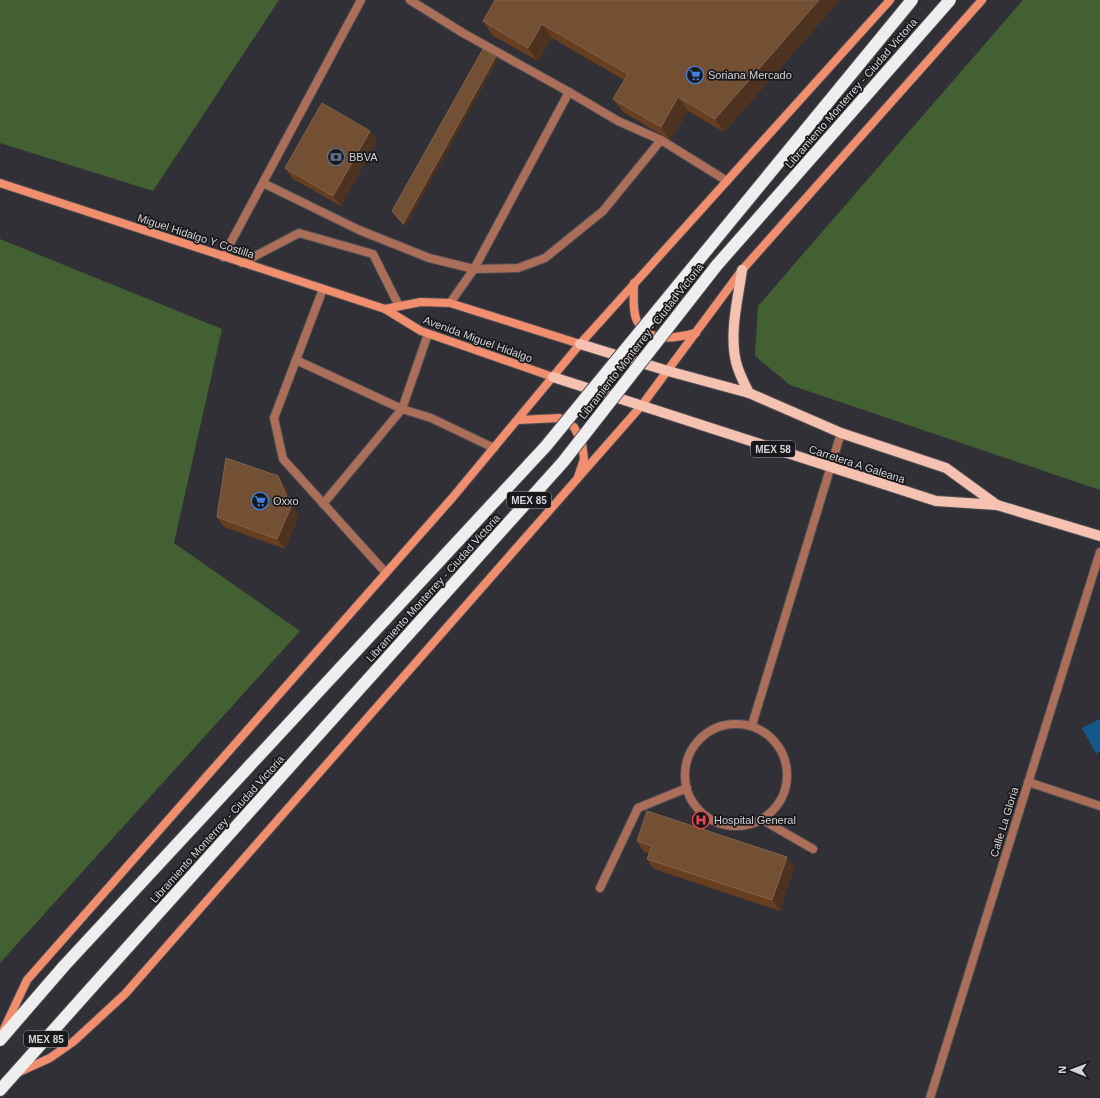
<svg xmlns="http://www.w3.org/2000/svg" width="1100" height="1098" viewBox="0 0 1100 1098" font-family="Arial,sans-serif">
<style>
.green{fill:#426032}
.water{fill:#155788}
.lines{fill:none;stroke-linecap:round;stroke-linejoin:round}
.lane-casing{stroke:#4e4d53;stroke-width:10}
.street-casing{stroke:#4e4d53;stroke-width:10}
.secondary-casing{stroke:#4e4d53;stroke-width:10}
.primary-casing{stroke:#4e4d53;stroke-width:12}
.highway-casing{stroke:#4e4d53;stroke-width:14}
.lane{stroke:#ab6e59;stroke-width:8}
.street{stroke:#ab6e59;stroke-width:8}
.secondary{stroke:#f08e6e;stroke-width:8}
.primary{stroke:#f5c1b0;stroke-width:10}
.highway{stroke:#edeeed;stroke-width:12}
.highway-bridge-casing{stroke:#4e4d53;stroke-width:14;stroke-linecap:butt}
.highway-bridge{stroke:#edeeed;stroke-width:12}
.wall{fill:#673f20}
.shaded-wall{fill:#4d3220}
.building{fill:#734f33;stroke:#82644d}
.labels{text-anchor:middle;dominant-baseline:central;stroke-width:3.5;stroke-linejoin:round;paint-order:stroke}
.shield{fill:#19181b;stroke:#9c9b9f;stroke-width:1}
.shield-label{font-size:10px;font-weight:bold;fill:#d4d3d7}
.poi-label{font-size:11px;fill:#d4d3d7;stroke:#19181b;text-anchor:start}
.street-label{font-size:11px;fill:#d4d3d7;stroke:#19181b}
</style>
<rect width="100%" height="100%" fill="#313036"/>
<!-- green -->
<g class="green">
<polygon points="0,0 279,0 153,191 0,143"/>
<polygon points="1023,0 1100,0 1100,490 790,385 755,356 758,306"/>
<polygon points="0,239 222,329 174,543 300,631 0,963"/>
</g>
<!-- water -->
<polygon class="water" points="1100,719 1100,751 1096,754 1082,728"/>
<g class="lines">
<defs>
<g id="lane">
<polyline points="410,0 463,33 569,92 618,121 661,140"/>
<polyline points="263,183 359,230 429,258 474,269 518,268 545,258 603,211 661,140 727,181"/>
<polyline points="223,257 361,0"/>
<polyline points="242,263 299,233 373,254 399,306"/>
<polyline points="323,289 274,418 283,459 386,573"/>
<polyline points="450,303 474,269 569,92"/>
<polyline points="296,360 402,409 428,334"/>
<polyline points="323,504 402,409 431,418 494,448"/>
<circle cx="736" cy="775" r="51"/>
<polyline points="752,725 841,433"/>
<polyline points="761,819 813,849"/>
<polyline points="600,888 638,808 687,788"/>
</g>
<g id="street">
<polyline points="1028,782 1100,806"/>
<polyline points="930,1098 1100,552"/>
</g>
<g id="secondary">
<polyline points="0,183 385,309 421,331 553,377"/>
<path d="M 634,283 C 634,295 632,310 637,321 C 649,344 676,338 696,333"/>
<polyline points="385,309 421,302 450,303 580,344"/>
<polyline points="518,420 560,418 574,427 582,443 584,459 578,477"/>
<polyline points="3,1031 27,980 453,497 580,344 890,0"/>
<polyline points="19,1072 50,1058 73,1042 125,994 642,405 742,270 982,0"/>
</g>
<g id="primary">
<path d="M 742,270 C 738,299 729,333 736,362 C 739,374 744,383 749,393"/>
<polyline points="580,344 668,371 749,393 841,433 946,468 997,505"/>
<polyline points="553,377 936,501 997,505 1100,536"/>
</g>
<g id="highway">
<polyline points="0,1040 64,966"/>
<polyline points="0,1090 92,987"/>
</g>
</defs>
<!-- lane casing -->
<use href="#lane" class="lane-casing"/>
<!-- street casing -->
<use href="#street" class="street-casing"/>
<!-- secondary casing -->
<use href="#secondary" class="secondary-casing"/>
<!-- primary casing -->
<use href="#primary" class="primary-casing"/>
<!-- highway casing -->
<use href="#highway" class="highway-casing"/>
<!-- lane -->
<use href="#lane" class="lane"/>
<!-- street -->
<use href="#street" class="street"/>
<!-- secondary -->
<use href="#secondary" class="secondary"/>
<!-- primary -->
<use href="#primary" class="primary"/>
<!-- highway -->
<use href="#highway" class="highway"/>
<defs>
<g id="highway-bridge">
<polyline points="64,966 546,446 912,0"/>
<polyline points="92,987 563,462 717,265 950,0"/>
</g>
</defs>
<!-- highway-bridge casing -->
<use href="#highway-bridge" class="highway-bridge-casing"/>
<!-- highway-bridge -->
<use href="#highway-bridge" class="highway-bridge"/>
</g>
<!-- wall -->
<g class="wall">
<polygon points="840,0 724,132 688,111 670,140 623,112 613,99 624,80 552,38 538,61 492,35 483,21"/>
<polygon points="377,141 341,206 293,179 285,168"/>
<polygon points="285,486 298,517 285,549 224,527 217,517"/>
<polygon points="637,841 787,857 794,867 780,911 654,869 647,859 649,853 644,852"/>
</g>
<!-- shaded-wall -->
<g class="shaded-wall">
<polygon points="819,0 840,0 724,132 715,119"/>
<polygon points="542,24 552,38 538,61 528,48"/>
<polygon points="496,56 498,60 405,228 403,224"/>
<polygon points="678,97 688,111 670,140 661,127"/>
<polygon points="370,131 377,141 341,206 333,196"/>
<polygon points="278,476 285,486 298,517 285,549 277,539"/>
<polygon points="787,857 794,867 780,911 772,900"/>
</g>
<!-- building -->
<g class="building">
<polygon points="495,0 819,0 715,119 678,97 661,127 613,99 628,74 542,24 528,48 483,21"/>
<polygon points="483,49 496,56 403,224 392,211"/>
<polygon points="322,103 370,131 333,196 285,168"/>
<polygon points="226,458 278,476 291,507 277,539 217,517"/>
<polygon points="647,811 787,857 772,900 647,859 652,846 637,841"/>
</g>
<!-- icons -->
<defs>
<symbol id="supermarket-ring" viewBox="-11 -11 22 22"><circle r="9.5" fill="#19181b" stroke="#3f7fe0" stroke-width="1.5"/><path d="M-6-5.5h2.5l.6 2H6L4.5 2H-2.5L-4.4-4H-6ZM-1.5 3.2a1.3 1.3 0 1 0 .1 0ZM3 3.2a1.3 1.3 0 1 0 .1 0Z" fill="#3f7fe0"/></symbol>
<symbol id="bank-ring" viewBox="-11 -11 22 22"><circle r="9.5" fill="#19181b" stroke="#5c6f8a" stroke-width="1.5"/><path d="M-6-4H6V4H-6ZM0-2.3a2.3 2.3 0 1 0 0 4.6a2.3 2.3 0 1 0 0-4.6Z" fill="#5c6f8a"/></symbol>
<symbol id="hospital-ring" viewBox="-11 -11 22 22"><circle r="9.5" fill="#19181b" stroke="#e0444e" stroke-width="1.5"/><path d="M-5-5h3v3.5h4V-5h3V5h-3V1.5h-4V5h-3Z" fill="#e0444e"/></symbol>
</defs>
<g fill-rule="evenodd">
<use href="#supermarket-ring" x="685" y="65" width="20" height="20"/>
<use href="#bank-ring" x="326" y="147" width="20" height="20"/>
<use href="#supermarket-ring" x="250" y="491" width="20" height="20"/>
<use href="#hospital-ring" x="691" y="810" width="20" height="20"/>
</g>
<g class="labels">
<!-- shield labels -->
<g class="shield">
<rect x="751" y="441" width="44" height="16" rx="3"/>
<rect x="507" y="492" width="44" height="16" rx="3"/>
<rect x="24" y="1031" width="44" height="16" rx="3"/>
</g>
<g class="shield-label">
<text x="773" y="449">MEX 58</text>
<text x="529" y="500">MEX 85</text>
<text x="46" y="1039">MEX 85</text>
</g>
<!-- poi labels -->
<g class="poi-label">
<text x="708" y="75">Soriana Mercado</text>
<text x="349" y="157">BBVA</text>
<text x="273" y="501">Oxxo</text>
<text x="714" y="820">Hospital General</text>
</g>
<!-- street labels -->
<g class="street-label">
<text transform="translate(851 93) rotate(-49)">Libramiento Monterrey - Ciudad Victoria</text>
<text transform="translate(196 236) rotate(18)">Miguel Hidalgo Y Costilla</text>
<text transform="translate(478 339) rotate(20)">Avenida Miguel Hidalgo</text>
<text transform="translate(641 341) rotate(-52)">Libramiento Monterrey - Ciudad Victoria</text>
<text transform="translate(857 464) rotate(18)">Carretera A Galeana</text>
<text transform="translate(433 588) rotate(-48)">Libramiento Monterrey - Ciudad Victoria</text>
<text transform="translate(1004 822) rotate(-73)">Calle La Gloria</text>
<text transform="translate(217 829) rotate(-48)">Libramiento Monterrey - Ciudad Victoria</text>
</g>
</g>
<!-- north arrow -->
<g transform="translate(1072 1070) rotate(271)" stroke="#19181b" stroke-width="3" paint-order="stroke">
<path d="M0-3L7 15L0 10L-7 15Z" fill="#d4d3d7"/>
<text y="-6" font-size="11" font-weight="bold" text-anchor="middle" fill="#d4d3d7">N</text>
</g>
</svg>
